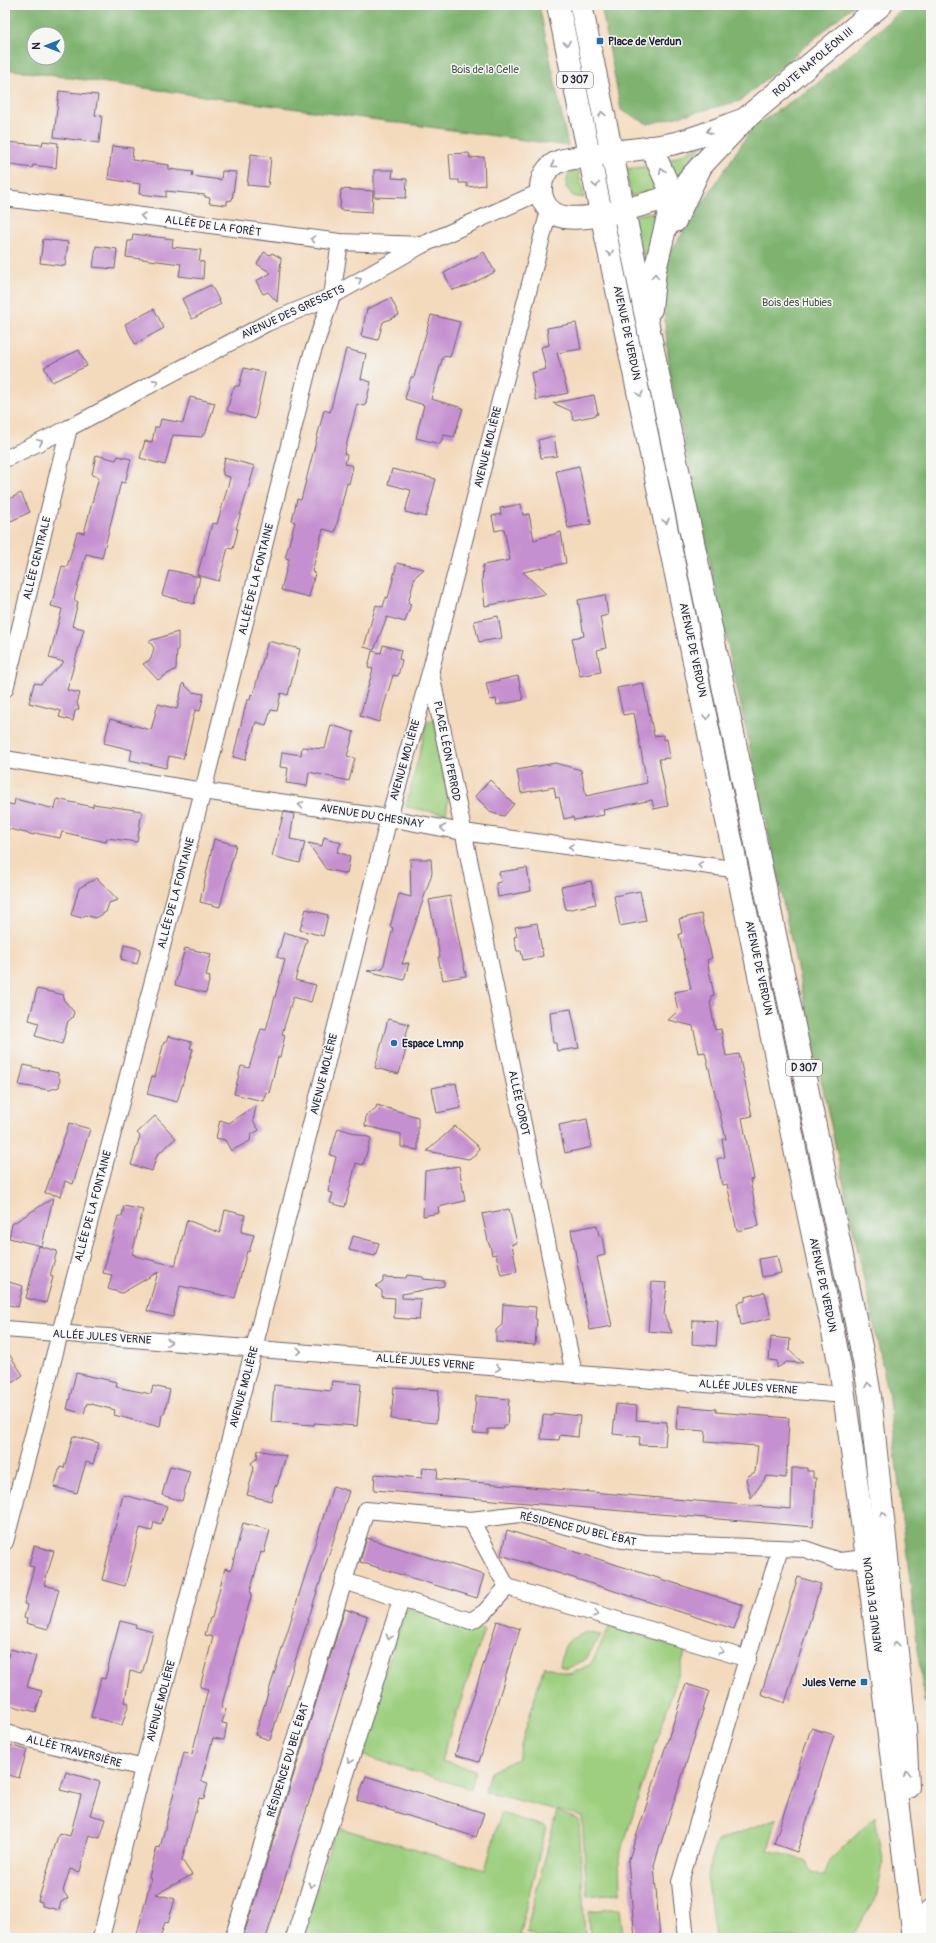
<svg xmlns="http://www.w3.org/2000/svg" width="936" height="1943" viewBox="0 0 936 1943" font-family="Pangolin,sans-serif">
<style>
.green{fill:#9dcf7f;stroke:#60785d}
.forest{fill:#7eb26e;stroke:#506a54;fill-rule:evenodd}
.building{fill:#c590d0}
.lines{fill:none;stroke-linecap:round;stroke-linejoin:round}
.street-casing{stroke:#6c6268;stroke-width:18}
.secondary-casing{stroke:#6c6268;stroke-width:24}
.primary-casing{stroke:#6c6268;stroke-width:24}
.highway-casing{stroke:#6c6268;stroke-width:24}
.street{stroke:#fff;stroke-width:16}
.secondary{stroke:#fff;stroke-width:22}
.primary{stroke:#fff;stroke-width:22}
.highway{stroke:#fff;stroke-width:22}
.oneway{stroke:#9c9ca7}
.poi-dot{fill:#1f6fb2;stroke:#f6f6f2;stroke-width:1.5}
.labels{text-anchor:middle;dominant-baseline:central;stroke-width:3;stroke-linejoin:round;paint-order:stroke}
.shield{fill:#f6f6f2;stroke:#626272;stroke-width:1}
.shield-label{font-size:10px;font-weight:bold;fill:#22223b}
.poi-label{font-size:11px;font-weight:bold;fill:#22223b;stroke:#f6f6f2;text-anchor:start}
.street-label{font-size:11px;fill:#22223b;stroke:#f6f6f2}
.park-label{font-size:11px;fill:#47564f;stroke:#f6f6f2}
</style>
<rect width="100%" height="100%" fill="#f6f6f2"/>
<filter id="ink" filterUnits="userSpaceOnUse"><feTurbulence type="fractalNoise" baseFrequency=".025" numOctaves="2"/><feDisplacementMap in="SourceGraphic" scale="8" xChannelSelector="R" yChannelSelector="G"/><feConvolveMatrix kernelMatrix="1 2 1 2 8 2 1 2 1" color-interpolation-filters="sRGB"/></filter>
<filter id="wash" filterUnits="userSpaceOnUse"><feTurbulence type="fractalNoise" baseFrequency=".012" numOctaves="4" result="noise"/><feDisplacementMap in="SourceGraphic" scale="16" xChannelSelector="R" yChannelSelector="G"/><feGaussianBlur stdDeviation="0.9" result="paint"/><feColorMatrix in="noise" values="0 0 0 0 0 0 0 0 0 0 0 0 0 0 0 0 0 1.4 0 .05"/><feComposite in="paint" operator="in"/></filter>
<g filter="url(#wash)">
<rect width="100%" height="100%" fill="#f4dabd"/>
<!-- green -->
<g class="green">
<polygon points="703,144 676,179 668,161"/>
<polygon points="651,166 660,190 631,196 625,169"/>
<polygon points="578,169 584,198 573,196 566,187 568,175"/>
<polygon points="664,210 645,265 633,216"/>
<polygon points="434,718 448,801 446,814 406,807 427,723"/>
<polygon points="406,1608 484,1630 441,1761 475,1770 471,1789 358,1754"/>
<polygon points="610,1626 686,1650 619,1858 620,1893 587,1896 582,1816 484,1792 490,1772 517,1759 544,1666 571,1674 591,1664"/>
<path d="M 589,1633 L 601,1635 L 586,1659 L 566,1669 L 560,1666 C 564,1645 565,1637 589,1633 Z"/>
<polygon points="557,1811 579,1820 585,1938 540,1938 526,1932"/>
<polygon points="501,1813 546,1827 519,1935 527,1938 372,1938 365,1936 364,1938 302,1938 336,1827 485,1870"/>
<polygon points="875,1817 883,1864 876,1898 851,1938 715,1938 707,1876 717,1841 777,1818 768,1850 806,1861 812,1872 824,1876 830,1860"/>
<polygon points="620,1908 623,1938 590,1938 589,1911"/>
</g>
<!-- forest -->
<g class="forest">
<path d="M 5,5 L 539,5 L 568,146 L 5,69 ZM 34,34 L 58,34 L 58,58 L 34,58 Z"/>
<polygon points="601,5 854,5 740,101 648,124 621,110"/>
<polygon points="908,5 931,5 931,1703 924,1702 888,1391 670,376 660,267 753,127 814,86"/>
</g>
<g id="blocks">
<!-- building -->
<g class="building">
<polygon points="59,91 98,95 95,115 102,116 99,143 54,137"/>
<polygon points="43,141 58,143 56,168 33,165 32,168 5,164 5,142 42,145"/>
<polygon points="112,146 133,148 132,160 169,165 169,169 193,172 192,176 221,180 222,171 236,172 232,200 227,201 227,205 209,203 210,198 205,197 205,195 166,191 166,197 139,194 140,184 108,179"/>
<polygon points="469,153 470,158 484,157 485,185 467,187 467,183 459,183 459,180 451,180 449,154"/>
<polygon points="251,154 271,157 268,187 247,185"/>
<polygon points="374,170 393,170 392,178 407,179 406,198 374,197"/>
<polygon points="341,189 373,191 372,212 340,210"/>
<polygon points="133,234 173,239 172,247 201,250 199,261 204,262 203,279 179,276 181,264 126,257 128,241 132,241"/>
<polygon points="43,239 68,242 65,266 40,263"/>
<polygon points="96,246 117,249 115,269 93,267"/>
<polygon points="264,252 270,255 272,253 281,258 277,302 268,292 263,294 256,281 271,273 257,264"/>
<polygon points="484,252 495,272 467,286 452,290 444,273"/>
<polygon points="211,285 221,304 192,319 182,299"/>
<polygon points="391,298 399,315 383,322 378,340 361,336 367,309"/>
<polygon points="154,309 164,328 135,344 125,324"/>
<polygon points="431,315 460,322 450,357 443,356 431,399 463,408 454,437 444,435 440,444 416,438 424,405 405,399 411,377 414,377"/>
<polygon points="576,323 581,349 557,353 568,393 536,400 531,373 546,369 541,347 549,345 547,328"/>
<polygon points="346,349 366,354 361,379 371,382 365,406 357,404 344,454 347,455 345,464 353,466 349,484 347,483 335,532 323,529 312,572 315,573 309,597 281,590 289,559 285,558 295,522 292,521 297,499 301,500 324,410 330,412"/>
<polygon points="79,350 87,366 52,382 44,367"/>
<polygon points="244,368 265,373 255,419 227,411 232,392 235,386 239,386"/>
<polygon points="594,395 598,414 593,416 573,420 571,411 553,403"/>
<polygon points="190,397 215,403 205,435 203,434 202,437 173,435 165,465 140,458 145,441 152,442 155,427 159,427 161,419 183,423"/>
<polygon points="554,436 557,456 541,458 538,440"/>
<polygon points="96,455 116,460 118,456 131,459 125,483 121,482 102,558 86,554 74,600 78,602 72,626 84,629 67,690 80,693 77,703 79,709 75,711 73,721 59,717 61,711 29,703 34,683 41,684 64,662 49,658 62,609 51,606 62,566 67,567 77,532 84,533 99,477 92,475"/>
<polygon points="225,458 255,466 236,529 238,529 233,549 228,548 219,581 197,575 203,555 204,555 212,523 217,524 229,482 230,477 223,475 223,472 222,471"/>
<polygon points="579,466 591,524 568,528 556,471"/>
<polygon points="392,469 436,479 426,517 405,512 411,490 388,484"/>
<polygon points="21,493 30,512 11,521 5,507 5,501"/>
<polygon points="521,504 523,515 529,514 534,540 561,532 566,563 523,572 546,594 485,606 482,581 483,565 510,560 504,529 495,531 492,516 501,514 500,508"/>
<polygon points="397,563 424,569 415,577 408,603 411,604 405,622 387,617 374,650 364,647 376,605 383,607 386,597 388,598"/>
<polygon points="169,570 200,577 194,604 162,595"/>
<polygon points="605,595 608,615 600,617 606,648 597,650 601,672 580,676 572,638 584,636 578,600"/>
<polygon points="498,616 502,638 479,642 474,621"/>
<polygon points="178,632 178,649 177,650 176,669 158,680 143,664 151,659 154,648 149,641"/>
<polygon points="268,641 300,649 288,695 281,693 277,711 271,710 266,725 256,722 245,760 233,757 247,700 250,700 251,694 253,695"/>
<polygon points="383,645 401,650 399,659 402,660 398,676 393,675 379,722 360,716 373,669 368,668 372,651 381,653"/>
<polygon points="518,676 523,700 497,705 496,699 490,700 486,683"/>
<polygon points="183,683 192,692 204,694 200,711 195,710 183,759 169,756 166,768 130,760 132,750 104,743 110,719 151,730 158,704 177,709"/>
<polygon points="643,683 654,736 663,735 664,740 667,739 670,758 659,759 668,806 654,809 652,800 603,810 604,815 574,820 573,817 564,819 559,797 556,798 554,787 521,793 517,770 555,763 581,770 586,796 647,783 634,713 623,715 617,688"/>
<polygon points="331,725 354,732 347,756 355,758 349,781 309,772 307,786 286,783 288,768 280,767 282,752 301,755 302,747 325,749"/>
<polygon points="490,780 514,804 504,816 492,813 475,796"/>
<polygon points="15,799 55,809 57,799 93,807 93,804 142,811 137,842 107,838 106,842 62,832 60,838 35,833 34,835 5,828 5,803 14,805"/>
<polygon points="284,812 294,814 290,839 305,842 300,863 272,856"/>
<polygon points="324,837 341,843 337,852 350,856 347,874 326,869 308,843 322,846"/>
<polygon points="214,839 236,845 220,907 200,902"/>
<polygon points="410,859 431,859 432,873 402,964 409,963 404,980 367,971 383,968 393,928 390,927 399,894 411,897"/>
<polygon points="527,868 531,891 498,897 496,883 501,882 499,872"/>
<polygon points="97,878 118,900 109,903 106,912 96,918 85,915 82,918 71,915 79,888"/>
<polygon points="591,881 596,904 566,910 561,887"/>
<polygon points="640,891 646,921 620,926 614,896"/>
<polygon points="450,896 466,976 443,980 438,957 440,957 429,900"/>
<polygon points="306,909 328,915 323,936 300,930"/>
<polygon points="701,914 712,958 707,960 714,995 711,996 712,1001 710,1002 715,1030 721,1029 726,1056 739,1054 752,1116 742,1118 754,1179 750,1180 759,1226 737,1231 727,1184 722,1185 717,1159 725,1157 722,1139 726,1139 705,1052 699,1053 693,1026 668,1020 678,1011 674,992 691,989 679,934 682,933 679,919"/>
<polygon points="537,923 543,956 523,960 521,951 517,951 514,937 517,936 515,927"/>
<polygon points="284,932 307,939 295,980 316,985 311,1002 293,997 282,1034 285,1035 280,1057 278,1057 269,1093 266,1092 263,1101 234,1094 241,1066 249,1068 261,1029 266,1030 285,960 277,957"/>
<polygon points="124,945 141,949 137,964 121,959"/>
<polygon points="185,948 211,954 206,976 210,977 206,993 175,985"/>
<polygon points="37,989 64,995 63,999 74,1012 72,1018 68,1021 62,1044 35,1036 39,1023 29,1020"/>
<polygon points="571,1009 579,1048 557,1051 556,1043 553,1043 550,1012"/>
<polygon points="388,1019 409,1024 403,1045 407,1046 399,1074 375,1068"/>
<polygon points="168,1036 192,1042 190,1048 193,1049 177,1102 147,1094 152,1076 155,1077 164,1042 166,1042"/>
<polygon points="24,1065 58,1073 58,1076 60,1079 59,1087 49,1090 19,1085"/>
<polygon points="456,1083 461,1108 437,1113 432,1088"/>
<polygon points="377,1105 418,1117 418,1150 401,1147 401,1134 365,1126 366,1115 375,1110"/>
<polygon points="256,1106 253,1121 259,1130 251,1135 250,1141 231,1151 225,1140 216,1138 220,1120 229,1123"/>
<polygon points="155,1116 176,1138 157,1155 152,1171 131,1165 140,1136 137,1133"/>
<polygon points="587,1119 592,1147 565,1153 559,1125"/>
<polygon points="69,1123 90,1129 73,1184 65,1181 61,1196 45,1193"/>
<polygon points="455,1126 477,1145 479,1148 476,1156 468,1159 427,1151"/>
<polygon points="338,1128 371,1138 363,1165 356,1163 345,1207 330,1203 333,1193 328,1192 336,1157 330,1155"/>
<polygon points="459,1166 465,1201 438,1207 439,1213 423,1216 425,1171"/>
<polygon points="53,1198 42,1246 9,1238 12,1224"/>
<polygon points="124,1206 143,1210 132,1254 135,1255 135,1256 175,1266 187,1220 220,1233 225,1210 245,1215 241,1232 254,1235 249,1252 247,1251 235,1298 180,1286 173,1317 147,1311 158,1272 122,1293 108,1289 112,1275 103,1273 118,1216 122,1216"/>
<polygon points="509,1209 517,1243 512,1244 517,1272 501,1275 496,1254 492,1255 490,1245 489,1245 482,1214"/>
<polygon points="597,1225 599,1236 602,1236 605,1255 597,1257 612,1326 590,1330 571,1230"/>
<polygon points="353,1236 379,1243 375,1256 349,1250"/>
<polygon points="39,1246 57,1251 50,1276 53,1277 46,1303 26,1298"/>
<polygon points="777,1256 781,1273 762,1277 759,1259"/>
<polygon points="407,1275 423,1277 423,1279 444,1281 444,1286 402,1294 402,1298 421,1299 419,1320 394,1318 395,1298 382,1297 382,1291 376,1286 383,1281 383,1277 406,1278"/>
<polygon points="5,1281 23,1286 18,1307 5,1304"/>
<polygon points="652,1282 667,1283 664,1315 672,1333 648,1331"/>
<polygon points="765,1292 771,1318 741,1325 737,1303 745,1301 745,1297"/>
<polygon points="503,1304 536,1307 535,1319 537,1319 535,1345 496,1342 496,1330 502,1325"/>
<polygon points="693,1320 718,1321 716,1346 692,1344"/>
<polygon points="771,1337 790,1339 789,1350 803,1363 787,1362 777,1368 777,1361 769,1360"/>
<polygon points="5,1348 23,1375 5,1388"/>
<polygon points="76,1373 117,1382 116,1387 151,1394 153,1386 170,1390 164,1414 162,1414 160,1427 114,1415 115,1410 87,1403 84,1414 67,1409"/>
<polygon points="332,1381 361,1384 357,1426 314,1423 314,1425 271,1422 274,1385 331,1391"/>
<polygon points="394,1387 439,1390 436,1423 391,1419"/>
<polygon points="476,1396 509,1399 507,1426 504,1426 504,1429 488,1429 488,1434 473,1433"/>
<polygon points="616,1404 637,1406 636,1420 667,1422 665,1446 639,1445 640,1437 613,1434"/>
<polygon points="678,1406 716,1409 716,1412 789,1418 786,1478 767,1476 751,1498 746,1479 748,1476 755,1472 758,1446 705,1442 706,1431 676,1429"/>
<polygon points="553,1413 580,1416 578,1437 560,1435 559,1440 541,1439 543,1415 552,1416"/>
<polygon points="73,1436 99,1443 93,1464 86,1462 77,1493 54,1487 60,1467 64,1468"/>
<polygon points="258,1450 286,1456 277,1486 275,1485 271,1501 247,1495 254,1468 251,1463 257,1458"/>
<polygon points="170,1466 190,1471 182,1501 162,1495"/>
<polygon points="423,1468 438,1469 437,1479 791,1509 792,1468 807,1468 807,1471 813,1471 813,1478 816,1478 813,1527 374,1490 375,1474 422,1478"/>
<polygon points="333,1486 349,1491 270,1740 255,1735"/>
<polygon points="123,1495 167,1506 161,1524 154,1522 152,1531 140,1528 125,1586 102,1580"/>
<polygon points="243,1523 270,1530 264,1553 261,1552 250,1592 252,1593 221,1708 226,1709 222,1723 227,1724 224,1740 213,1738 201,1781 208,1783 204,1799 199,1798 182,1860 192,1875 156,1894 175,1899 168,1923 165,1922 160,1938 136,1938 151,1879 149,1877 157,1847 160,1848 184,1752 192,1754 208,1689 200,1687 213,1637 205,1635 210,1618 212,1618 225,1568 231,1570"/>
<polygon points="507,1530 743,1605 734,1629 501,1555"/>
<polygon points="367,1538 484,1575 477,1598 360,1562"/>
<polygon points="34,1546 54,1551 44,1585 59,1589 48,1629 26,1623 27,1619 24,1618 27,1605 24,1604 34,1567 29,1566"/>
<polygon points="798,1577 821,1584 785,1703 761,1694"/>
<polygon points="345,1609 367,1617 357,1650 266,1938 243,1938"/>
<polygon points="120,1621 136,1625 135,1627 153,1632 142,1674 130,1671 125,1702 129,1703 122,1725 91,1717 101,1678 105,1679"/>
<polygon points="497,1621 520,1629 479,1762 455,1755"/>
<polygon points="10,1649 36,1656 27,1687 42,1691 36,1712 5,1704 5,1688 9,1672 5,1670 5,1668"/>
<polygon points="686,1684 709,1691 654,1865 660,1938 635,1938 628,1862"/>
<polygon points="811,1728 834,1735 797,1852 774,1844"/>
<polygon points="5,1744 27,1750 19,1778 5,1774"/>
<polygon points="66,1772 100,1782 90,1815 106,1819 100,1838 89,1835 80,1872 70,1869 63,1891 68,1898 61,1902 59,1910 42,1906 42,1902 38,1901 59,1833 70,1836 81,1795 60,1790"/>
<polygon points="366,1776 484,1813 476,1837 357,1800"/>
</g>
</g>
</g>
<g filter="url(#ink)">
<use href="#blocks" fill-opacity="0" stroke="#6c6268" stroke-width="1"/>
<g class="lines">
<defs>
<g id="street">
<polyline points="5,198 340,242 422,245"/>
<polyline points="5,459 69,428 267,323 332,296 422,245 540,192"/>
<polyline points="431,673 574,1374"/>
<polyline points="5,689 69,428"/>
<polyline points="5,759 203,791 389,818 463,832 739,870"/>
<polyline points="5,1329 845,1395"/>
<polyline points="471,1520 507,1587"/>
<polyline points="5,1542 203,791 311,357 332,296 340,242"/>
<polyline points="344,1581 471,1621 485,1612 507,1587 748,1659"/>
<polyline points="5,1733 143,1768"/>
<polyline points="101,1938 143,1768 254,1348 389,818 431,669 549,210"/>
<polyline points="233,1938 366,1510 471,1520 520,1514 617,1539 644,1543 805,1549 839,1561 867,1558"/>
<polyline points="294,1938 401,1600"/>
<polyline points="686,1938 680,1882 780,1549"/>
</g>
<g id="secondary">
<polyline points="651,147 673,196"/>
<polyline points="688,180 745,119 881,5"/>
<path d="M 673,196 C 643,204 593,222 564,217 C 535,212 533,171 560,161 C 566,159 574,158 581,157 C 611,151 641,150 671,144 C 695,139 722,127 745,119"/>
</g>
<g id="primary">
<polyline points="558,5 840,1366 867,1558 914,1938"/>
<polyline points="581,5 864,1361 870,1396 905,1728 908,1787"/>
<polyline points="675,221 701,166"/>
<polyline points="651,309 655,270 673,196"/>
</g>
<polyline id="highway" points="915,1938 931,1911"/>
</defs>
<!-- street casing -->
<use href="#street" class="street-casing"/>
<!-- secondary casing -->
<use href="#secondary" class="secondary-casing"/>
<!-- primary casing -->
<use href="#primary" class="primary-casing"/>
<!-- highway casing -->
<use href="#highway" class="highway-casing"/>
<!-- street -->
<use href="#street" class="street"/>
<!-- secondary -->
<use href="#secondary" class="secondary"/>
<!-- primary -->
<use href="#primary" class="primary"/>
<!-- highway -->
<use href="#highway" class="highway"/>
</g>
<!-- one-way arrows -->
<defs><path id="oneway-chevron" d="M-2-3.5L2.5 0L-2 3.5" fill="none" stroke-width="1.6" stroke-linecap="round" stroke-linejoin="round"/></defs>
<g class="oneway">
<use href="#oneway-chevron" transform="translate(567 43) rotate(78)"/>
<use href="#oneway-chevron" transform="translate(602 114) rotate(-101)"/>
<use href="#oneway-chevron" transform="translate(709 131) rotate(161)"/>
<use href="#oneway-chevron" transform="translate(554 165) rotate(142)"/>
<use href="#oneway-chevron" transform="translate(662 171) rotate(-114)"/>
<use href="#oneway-chevron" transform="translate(596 185) rotate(79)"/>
<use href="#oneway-chevron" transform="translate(143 216) rotate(-172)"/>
<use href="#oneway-chevron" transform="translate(313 239) rotate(-172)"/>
<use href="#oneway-chevron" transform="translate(610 253) rotate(78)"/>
<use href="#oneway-chevron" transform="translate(655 276) rotate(-83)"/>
<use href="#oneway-chevron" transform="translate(359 280) rotate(-29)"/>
<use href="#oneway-chevron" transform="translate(156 382) rotate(-28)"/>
<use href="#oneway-chevron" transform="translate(640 394) rotate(78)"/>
<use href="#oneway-chevron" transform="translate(40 442) rotate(-25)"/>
<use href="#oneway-chevron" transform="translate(666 521) rotate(78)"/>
<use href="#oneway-chevron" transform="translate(707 717) rotate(78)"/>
<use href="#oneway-chevron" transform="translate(301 805) rotate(-172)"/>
<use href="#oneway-chevron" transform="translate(443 828) rotate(-169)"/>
<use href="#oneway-chevron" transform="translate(571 847) rotate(-172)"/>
<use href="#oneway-chevron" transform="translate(700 865) rotate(-172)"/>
<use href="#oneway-chevron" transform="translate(169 1342) rotate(4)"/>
<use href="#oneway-chevron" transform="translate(299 1351) rotate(5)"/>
<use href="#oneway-chevron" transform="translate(498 1368) rotate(5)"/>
<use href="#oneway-chevron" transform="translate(868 1385) rotate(-99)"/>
<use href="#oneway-chevron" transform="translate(883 1514) rotate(-96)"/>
<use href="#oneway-chevron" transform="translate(596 1614) rotate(17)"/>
<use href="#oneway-chevron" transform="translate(389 1637) rotate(108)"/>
<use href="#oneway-chevron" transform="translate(896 1644) rotate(-96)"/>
<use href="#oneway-chevron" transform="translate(721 1651) rotate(17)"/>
<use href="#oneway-chevron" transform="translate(350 1761) rotate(107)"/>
<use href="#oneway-chevron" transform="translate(907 1773) rotate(-94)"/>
<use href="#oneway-chevron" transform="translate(311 1885) rotate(108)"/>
</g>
</g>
<!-- markers -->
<g class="poi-dot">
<rect x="596" y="37" width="8" height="8" rx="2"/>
<circle cx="394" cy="1043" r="4"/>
<rect x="860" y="1678" width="8" height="8" rx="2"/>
</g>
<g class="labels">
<!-- shield labels -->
<g class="shield">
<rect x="557" y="72" width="36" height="16" rx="3"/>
<rect x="786" y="1060" width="36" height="16" rx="3"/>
</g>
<g class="shield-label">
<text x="575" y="80">D 307</text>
<text x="804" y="1068">D 307</text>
</g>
<!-- poi labels -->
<g class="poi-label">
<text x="608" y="41">Place de Verdun</text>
<text x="402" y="1043">Espace Lmnp</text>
<text x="856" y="1682" text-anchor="end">Jules Verne</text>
</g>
<!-- street labels -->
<g class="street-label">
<text transform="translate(813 62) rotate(-40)">ROUTE NAPOLÉON III</text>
<text transform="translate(213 226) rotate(8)">ALLÉE DE LA FORÊT</text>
<text transform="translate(293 312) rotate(-25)">AVENUE DES GRESSETS</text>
<text transform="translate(627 333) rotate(78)">AVENUE DE VERDUN</text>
<text transform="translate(488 447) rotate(-76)">AVENUE MOLIÈRE</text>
<text transform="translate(37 558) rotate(-76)">ALLÉE CENTRALE</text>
<text transform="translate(256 579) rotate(-76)">ALLÉE DE LA FONTAINE</text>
<text transform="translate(693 650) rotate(78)">AVENUE DE VERDUN</text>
<text transform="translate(447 751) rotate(79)">PLACE LÉON PERROD</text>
<text transform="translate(405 760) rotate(-74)">AVENUE MOLIÈRE</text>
<text transform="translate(372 816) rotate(9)">AVENUE DU CHESNAY</text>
<text transform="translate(176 893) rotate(-75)">ALLÉE DE LA FONTAINE</text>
<text transform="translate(759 968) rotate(78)">AVENUE DE VERDUN</text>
<text transform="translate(324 1074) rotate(-76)">AVENUE MOLIÈRE</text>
<text transform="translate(519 1103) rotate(78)">ALLÉE COROT</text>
<text transform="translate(93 1206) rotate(-75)">ALLÉE DE LA FONTAINE</text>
<text transform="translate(823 1285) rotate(78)">AVENUE DE VERDUN</text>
<text transform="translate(102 1337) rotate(4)">ALLÉE JULES VERNE</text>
<text transform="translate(425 1362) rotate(5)">ALLÉE JULES VERNE</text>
<text transform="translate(244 1387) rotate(-75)">AVENUE MOLIÈRE</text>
<text transform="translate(748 1387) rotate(4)">ALLÉE JULES VERNE</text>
<text transform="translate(578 1529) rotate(13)">RÉSIDENCE DU BEL ÉBAT</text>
<text transform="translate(873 1605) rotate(-97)">AVENUE DE VERDUN</text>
<text transform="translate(161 1701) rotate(-75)">AVENUE MOLIÈRE</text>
<text transform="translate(74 1751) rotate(15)">ALLÉE TRAVERSIÈRE</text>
<text transform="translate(288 1760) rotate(-73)">RÉSIDENCE DU BEL ÉBAT</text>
</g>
<!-- park labels -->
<g class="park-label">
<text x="485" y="69">Bois de la Celle</text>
<text x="797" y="302">Bois des Hubies</text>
</g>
</g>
<!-- margin -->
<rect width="936" height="1943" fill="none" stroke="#f6f6f2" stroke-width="20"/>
<!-- north arrow -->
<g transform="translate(46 46) rotate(270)"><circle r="19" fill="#f6f6f2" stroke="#a1a1a9"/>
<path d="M0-3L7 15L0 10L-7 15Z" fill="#1f6fb2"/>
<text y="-6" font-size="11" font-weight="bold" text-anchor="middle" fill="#22223b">N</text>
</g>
</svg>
